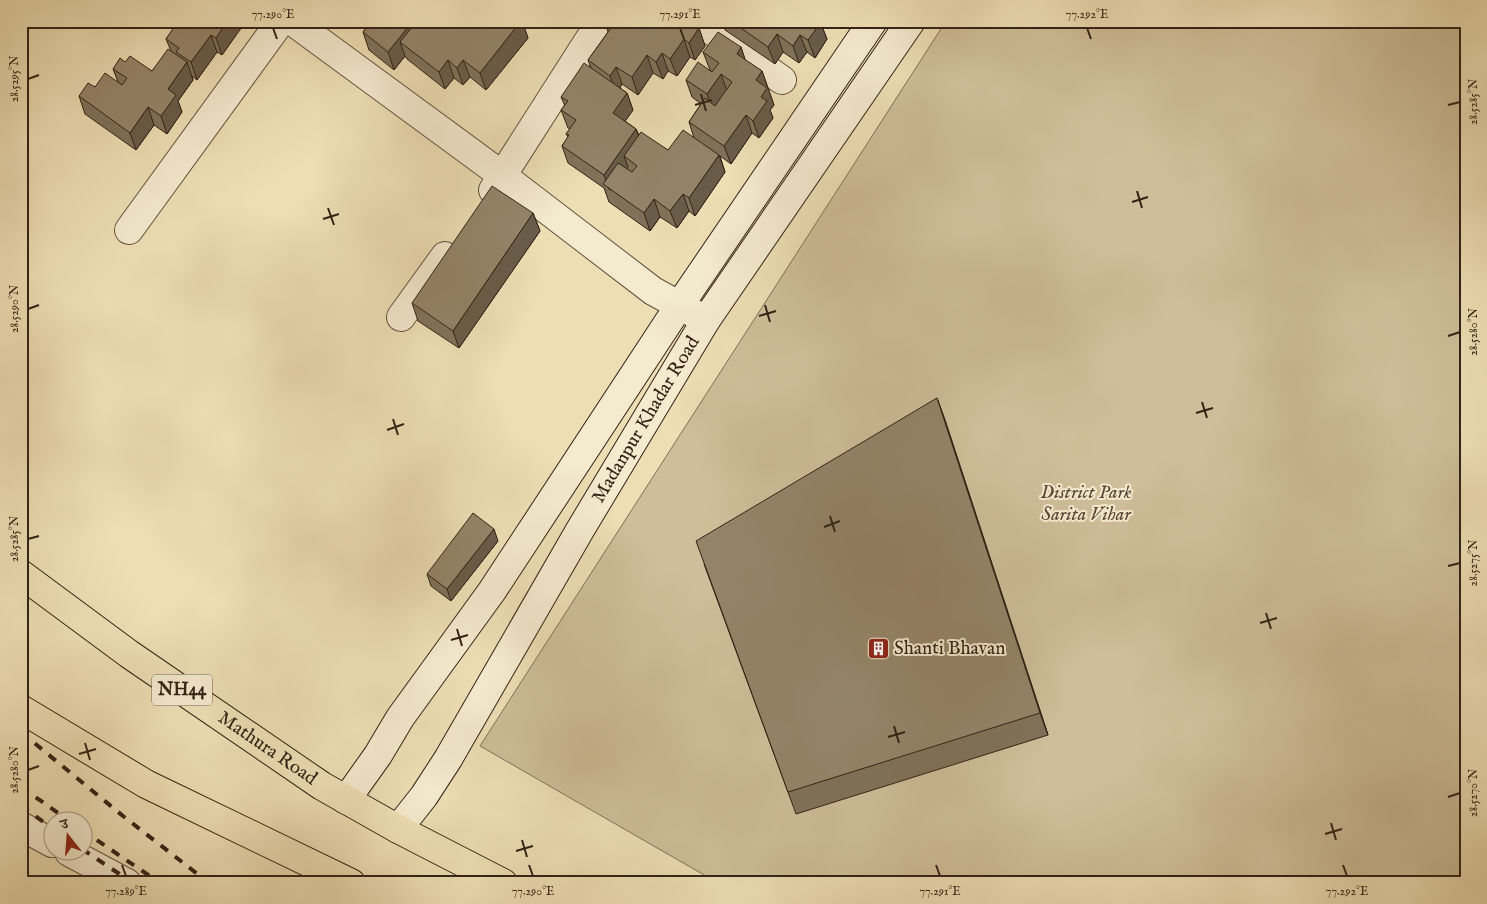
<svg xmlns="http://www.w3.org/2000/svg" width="1487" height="904" viewBox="0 0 1487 904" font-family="'IM FELL English','Noto Serif Devanagari',serif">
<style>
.green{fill:#cebe99;stroke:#807058}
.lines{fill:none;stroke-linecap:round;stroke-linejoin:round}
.street-casing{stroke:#62513e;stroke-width:30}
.secondary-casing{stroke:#332216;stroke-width:30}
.highway-casing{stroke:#332216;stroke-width:30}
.street{stroke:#f4eace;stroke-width:28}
.secondary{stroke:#f4eace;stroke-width:28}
.highway{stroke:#eedeb4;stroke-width:28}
.rail{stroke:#332216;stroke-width:4;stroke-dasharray:9 9;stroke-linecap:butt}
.wall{fill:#7f7259;stroke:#332216}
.shaded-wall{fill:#685c49;stroke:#332216}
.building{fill:#948468;stroke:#332216}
.ticks{fill:none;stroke:#332216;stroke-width:2}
.labels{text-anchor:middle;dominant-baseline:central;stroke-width:4;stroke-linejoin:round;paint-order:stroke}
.shield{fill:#f4eace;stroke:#6d5e4d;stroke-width:1}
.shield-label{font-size:18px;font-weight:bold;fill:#332216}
.street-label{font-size:19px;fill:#332216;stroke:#f4eace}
.park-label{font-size:19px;font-style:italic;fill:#5a4937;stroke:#f4eace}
.poi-label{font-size:19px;fill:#332216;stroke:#f4eace;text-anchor:start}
.neatline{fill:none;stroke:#332216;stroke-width:2}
.ticks-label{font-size:12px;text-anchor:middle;fill:#332216}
</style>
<rect width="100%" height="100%" fill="#eedeb4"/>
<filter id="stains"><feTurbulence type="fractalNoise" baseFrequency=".004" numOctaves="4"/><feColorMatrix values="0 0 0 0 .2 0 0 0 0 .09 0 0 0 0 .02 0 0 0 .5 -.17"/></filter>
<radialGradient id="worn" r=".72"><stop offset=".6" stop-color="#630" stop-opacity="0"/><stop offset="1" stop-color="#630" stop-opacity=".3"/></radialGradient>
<!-- green -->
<polygon class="green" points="946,21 1466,21 1466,883 718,883 480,746"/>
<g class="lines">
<defs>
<g id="street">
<polyline points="292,21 503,176 653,291 706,320"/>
<polyline points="698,21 782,80"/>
<polyline points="493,190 601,21"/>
<polyline points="129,230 281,21"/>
<polyline points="401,317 445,256"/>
<polyline points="21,826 52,843"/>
<polyline points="69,852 127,883"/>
</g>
<g id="secondary">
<polyline points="346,800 378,755 400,718 492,591 679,306 873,21"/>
<path id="s1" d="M 398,829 L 424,796 L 448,759 L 580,530 L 706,320 L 911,21"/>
</g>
<g id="highway">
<path id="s2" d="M 21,574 L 129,654 L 322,786 L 398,829 L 503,883"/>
<polyline points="21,709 146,784 351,883"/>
</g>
</defs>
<!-- street casing -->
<use href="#street" class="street-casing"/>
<!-- secondary casing -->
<use href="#secondary" class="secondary-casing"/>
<!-- highway casing -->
<use href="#highway" class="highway-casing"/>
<!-- street -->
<use href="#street" class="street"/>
<!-- secondary -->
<use href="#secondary" class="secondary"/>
<!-- highway -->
<use href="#highway" class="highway"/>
<!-- rail -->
<g class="rail">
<polyline points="21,732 123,816 209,883"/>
<polyline points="21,787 71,822"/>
<polyline points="21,806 52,828"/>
<polyline points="82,830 160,883"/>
<polyline points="82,849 133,883"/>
</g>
</g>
<!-- wall -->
<g class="wall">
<polygon points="167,21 189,21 187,23 246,21 222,55 217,52 197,80 192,76 193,80 178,101 182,112 167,134 154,125 136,150 85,114 79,96 95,87 118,82 113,69 125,62 152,71 171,51 166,39 175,27"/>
<polygon points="363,21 522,21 528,38 486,90 470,77 463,85 454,78 445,89 407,59 405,56 394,70 369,50 363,32 367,27 365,25"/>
<polygon points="711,21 828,21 823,29 827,39 815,58 807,52 799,63 783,52 775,64 725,30 722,22 719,27"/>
<polygon points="605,23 699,28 705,46 695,60 690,57 677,76 668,71 663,79 653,73 638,95 622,84 620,88 627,93 633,110 625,121 636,129 639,135 668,150 694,138 689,122 701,104 692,97 686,80 712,72 710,70 703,52 741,47 745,60 762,71 774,105 770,110 773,118 759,138 752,133 731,164 720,156 725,172 695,216 689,211 677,228 660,217 650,231 609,202 604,188 568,163 562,146 568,137 566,134 570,129 568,128 561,110 565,106 561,97 591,68 588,60 608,32"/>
<polygon points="533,213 540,231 459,348 418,321 412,303"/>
<polygon points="937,398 945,420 1048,735 796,814 704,564"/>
<polygon points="498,541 451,601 431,586 427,574"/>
</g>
<!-- shaded-wall -->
<g class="shaded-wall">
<polygon points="227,21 246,21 222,55 216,38"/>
<polygon points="413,21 433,21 400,42 405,56 394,70 388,52"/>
<polygon points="521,21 522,21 528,38 486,90 480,73"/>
<polygon points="528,21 533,21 530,25"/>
<polygon points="717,21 721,21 722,22 719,27"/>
<polygon points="815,21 828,21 823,29 827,39 815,58 808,40"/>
<polygon points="699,28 705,46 695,60 689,43"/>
<polygon points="777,34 783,52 775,64 768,47"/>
<polygon points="211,35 217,52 197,80 191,62"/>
<polygon points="800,35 807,52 799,63 793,46"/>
<polygon points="684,39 690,57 677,76 670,59"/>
<polygon points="741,47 747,65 737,54"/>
<polygon points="662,53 668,71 663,79 656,62"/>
<polygon points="647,55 653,73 638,95 632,77"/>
<polygon points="448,60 454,78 445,89 439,72"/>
<polygon points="463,60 470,77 463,85 457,68"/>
<polygon points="187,62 193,80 178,101 182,112 167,134 161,116 168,89"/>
<polygon points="616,67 622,84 616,93 610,76"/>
<polygon points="762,71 774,105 770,110 773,118 759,138 753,121 756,80"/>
<polygon points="721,74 727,91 713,111 707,94"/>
<polygon points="627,93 633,110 619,130 613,113"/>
<polygon points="148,107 154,125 136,150 130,133"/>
<polygon points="746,115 752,133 731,164 724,146"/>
<polygon points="636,129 642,146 624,156 628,167 611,190 609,189 604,175"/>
<polygon points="719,155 725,172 695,216 689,198"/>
<polygon points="683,194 689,211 677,228 670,211"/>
<polygon points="654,199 660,217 650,231 644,213"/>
<polygon points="533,213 540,231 459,348 453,331"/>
<polygon points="937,398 945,420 1048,735 1040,713"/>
<polygon points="494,529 498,541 451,601 447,589"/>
</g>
<!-- building -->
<g class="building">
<polygon points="178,21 184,21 188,24 189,21 227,21 216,38 211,35 191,62 176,52 179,48 166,39"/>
<polygon points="372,21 413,21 388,52 363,32"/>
<polygon points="417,21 521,21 480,73 463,60 457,68 448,60 439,72 400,42"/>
<polygon points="606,21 689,21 699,28 689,43 684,39 670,59 662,53 656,62 647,55 632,77 616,67 610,76 588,60 611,28 605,23"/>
<polygon points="731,21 820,21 821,22 808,40 800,35 793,46 777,34 768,47"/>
<polygon points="718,32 741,47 737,54 762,71 756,80 767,88 761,97 767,101 753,121 746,115 724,146 689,122 705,98 715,106 732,82 721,74 707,94 686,80 698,62 712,72 719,63 703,52"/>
<polygon points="168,49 187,62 168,89 176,95 161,116 148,107 130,133 79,96 88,83 95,87 105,73 122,85 127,78 113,69 120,58 125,62 130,56 152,71"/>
<polygon points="584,63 627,93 613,113 636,129 604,175 562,146 569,135 566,134 576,120 561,110 568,101 561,97"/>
<polygon points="683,130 719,155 689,198 683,194 670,211 654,199 644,213 603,184 618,163 632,172 637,166 624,156 641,132 668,150"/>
<polygon points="492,186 533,213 453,331 412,303"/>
<polygon points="937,398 1040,713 788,792 696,541"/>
<polygon points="473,513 494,529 447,589 427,574"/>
</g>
<!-- ticks -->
<path class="ticks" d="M 273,28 L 277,39M 680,28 L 684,39M 1087,28 L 1091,39M 28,79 L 39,75M 701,94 L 706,111M 695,105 L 712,100M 1448,105 L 1460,102M 1137,191 L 1142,208M 1132,202 L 1148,197M 328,208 L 334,225M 323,219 L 339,214M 765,305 L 770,322M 28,309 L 39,305M 759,316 L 776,311M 1448,336 L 1460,332M 1202,402 L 1207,418M 1196,413 L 1213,408M 393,419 L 398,435M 387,430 L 404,424M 830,516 L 835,532M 824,527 L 840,521M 28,539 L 39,536M 1448,566 L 1460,563M 1266,613 L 1271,629M 1260,623 L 1277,618M 457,629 L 462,646M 451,640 L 468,635M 894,726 L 899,743M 888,737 L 905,732M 85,743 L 90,760M 79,754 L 96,749M 28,770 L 39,766M 1448,797 L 1460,793M 1331,823 L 1336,840M 1325,834 L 1342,829M 522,840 L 527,857M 516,851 L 533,846M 122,865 L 126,876M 529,865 L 533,876M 936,865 L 940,876M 1343,865 L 1347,876"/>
<!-- icons -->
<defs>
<symbol id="building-square" viewBox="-11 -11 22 22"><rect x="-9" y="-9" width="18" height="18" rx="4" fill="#8f2418" stroke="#f4eace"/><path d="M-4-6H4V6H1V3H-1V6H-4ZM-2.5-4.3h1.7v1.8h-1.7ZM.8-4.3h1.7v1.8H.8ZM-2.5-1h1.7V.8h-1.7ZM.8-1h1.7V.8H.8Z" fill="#fff"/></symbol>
</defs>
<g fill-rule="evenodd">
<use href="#building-square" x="866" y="636" width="25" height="25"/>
</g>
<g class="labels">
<!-- shield labels -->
<rect class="shield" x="152" y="674.5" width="60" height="31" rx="4"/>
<g class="shield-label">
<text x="182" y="690">NH44</text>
</g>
<!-- street labels -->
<g class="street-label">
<text stroke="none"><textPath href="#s1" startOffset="479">Madanpur Khadar Road</textPath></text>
<text stroke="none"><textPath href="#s2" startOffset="302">Mathura Road</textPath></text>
</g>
<!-- park labels -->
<g class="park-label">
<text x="1086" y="493">District Park<tspan x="1086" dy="22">Sarita Vihar</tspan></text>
</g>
<!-- poi labels -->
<g class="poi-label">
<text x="894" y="649">Shanti Bhavan</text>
</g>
</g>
<!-- margin -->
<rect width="1487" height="904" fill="none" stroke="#eedeb4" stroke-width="55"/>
<!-- north arrow -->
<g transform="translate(68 836) rotate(343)"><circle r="24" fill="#f4eace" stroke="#a79a84"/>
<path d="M0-4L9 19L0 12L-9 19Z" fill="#8f2418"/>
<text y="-8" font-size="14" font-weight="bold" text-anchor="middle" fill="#332216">उ</text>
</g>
<rect x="28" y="28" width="1432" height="848" class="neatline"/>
<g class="ticks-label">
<text x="273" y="18">77.290°E</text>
<text x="680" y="18">77.291°E</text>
<text x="1087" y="18">77.292°E</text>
<text transform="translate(14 79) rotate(-90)" y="4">28.5295°N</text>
<text transform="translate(1473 102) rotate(-90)" y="4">28.5285°N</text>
<text transform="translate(14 309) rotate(-90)" y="4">28.5290°N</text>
<text transform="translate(1473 332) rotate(-90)" y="4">28.5280°N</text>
<text transform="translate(14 539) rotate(-90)" y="4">28.5285°N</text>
<text transform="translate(1473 563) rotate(-90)" y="4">28.5275°N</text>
<text transform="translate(14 770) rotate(-90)" y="4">28.5280°N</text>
<text transform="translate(1473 793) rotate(-90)" y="4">28.5270°N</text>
<text x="126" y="895">77.289°E</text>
<text x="533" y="895">77.290°E</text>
<text x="940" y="895">77.291°E</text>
<text x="1347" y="895">77.292°E</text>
</g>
<rect width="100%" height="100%" filter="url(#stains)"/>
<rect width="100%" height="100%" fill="url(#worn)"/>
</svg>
